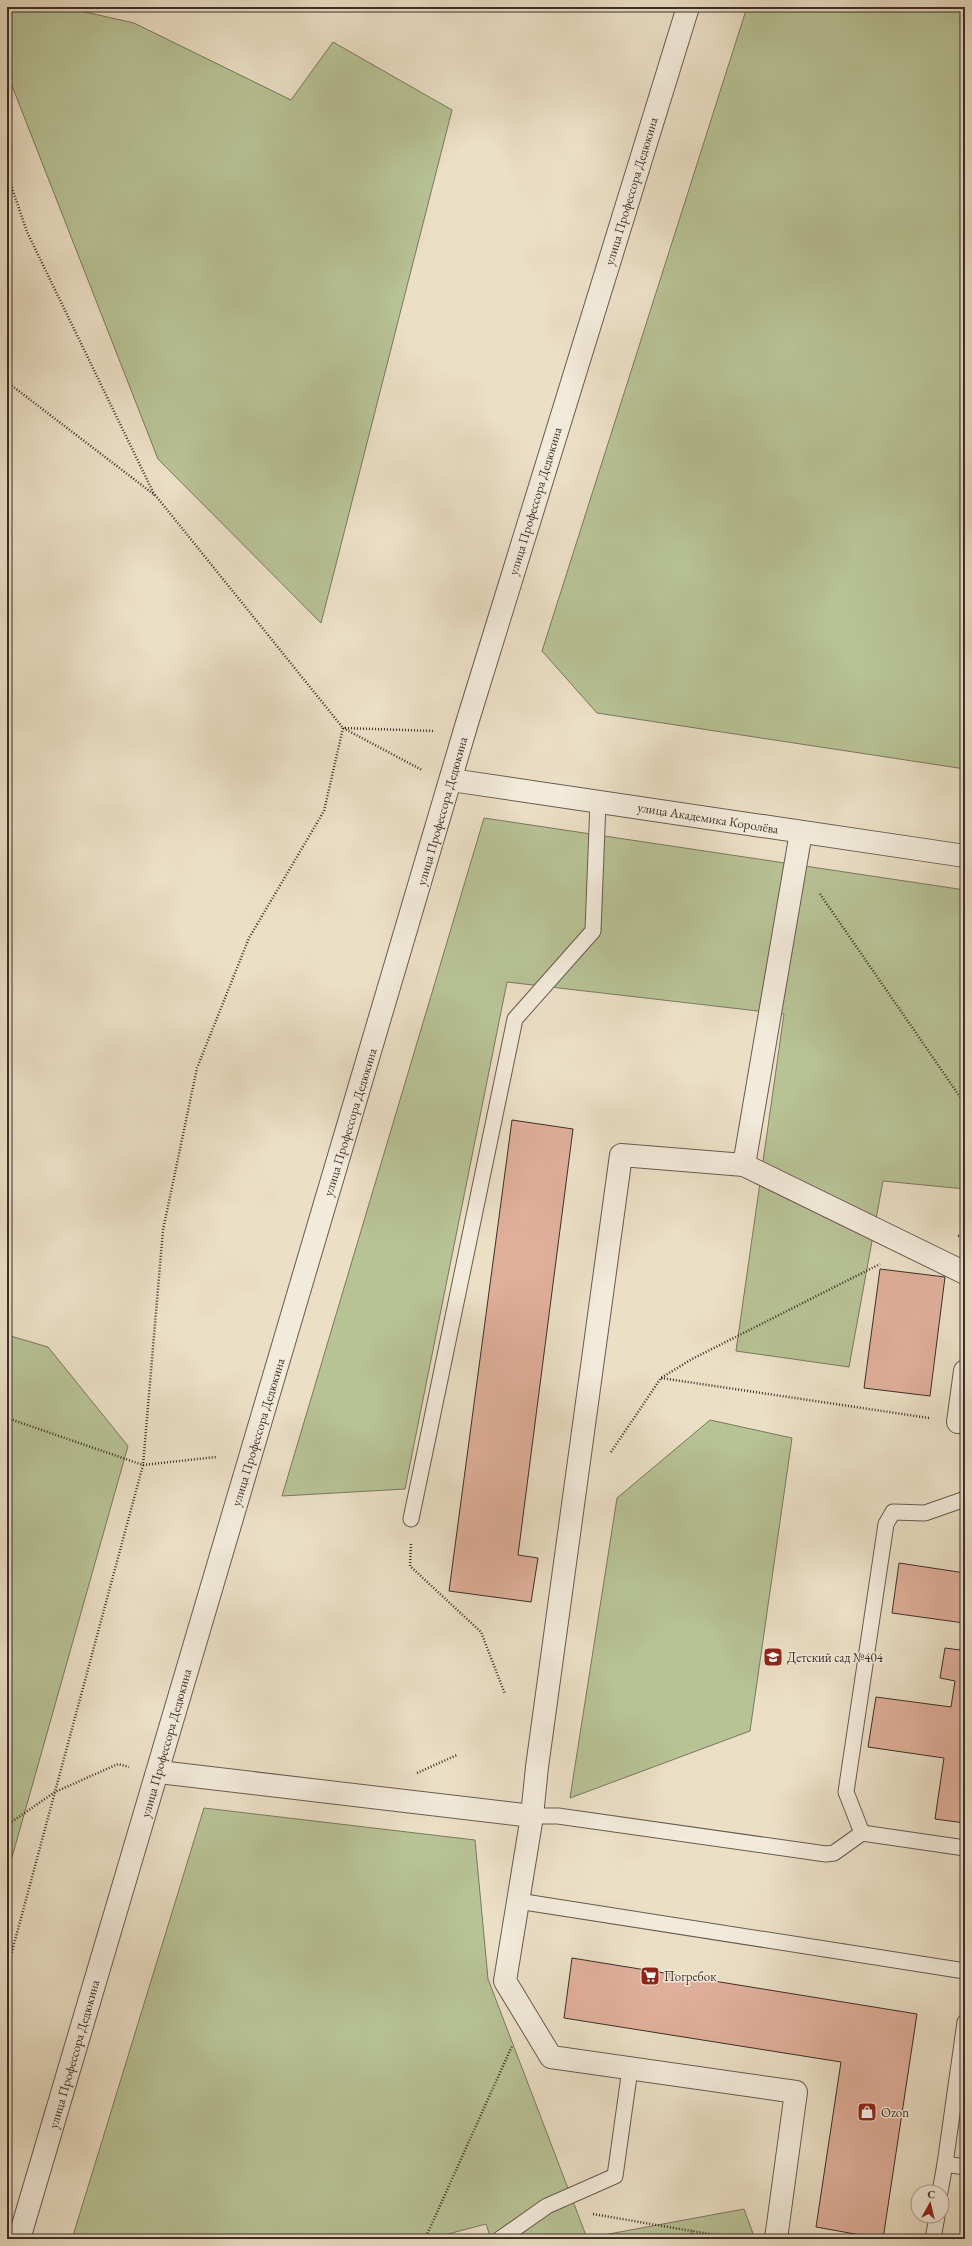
<svg xmlns="http://www.w3.org/2000/svg" width="972" height="2246" viewBox="0 0 972 2246" font-family="'EB Garamond',serif">
<style>
.green{fill:#b7c295;stroke:#7a785e}
.building{fill:#e0af9c;stroke:#3c2f28}
.lines{fill:none;stroke-linecap:round;stroke-linejoin:round}
.lane-casing{stroke:#685b50;stroke-width:17}
.street-casing{stroke:#685b50;stroke-width:24}
.path{stroke:#3c2f28;stroke-width:2.5;stroke-dasharray:1 2;stroke-linecap:butt}
.lane{stroke:#f2eada;stroke-width:15}
.street{stroke:#f2eada;stroke-width:22}
.labels{text-anchor:middle;dominant-baseline:central;stroke-width:3;stroke-linejoin:round;paint-order:stroke}
.street-label{font-size:13px;fill:#3c2f28;stroke:#f2eada}
.poi-label{font-size:13px;fill:#3c2f28;stroke:#f2eada;text-anchor:start}
</style>
<rect width="100%" height="100%" fill="#ebdfc6"/>
<filter id="stains"><feTurbulence type="fractalNoise" baseFrequency=".005" numOctaves="4"/><feColorMatrix values="0 0 0 0 .2 0 0 0 0 .09 0 0 0 0 .02 0 0 0 .5 -.17"/></filter>
<radialGradient id="worn" r=".72"><stop offset=".6" stop-color="#630" stop-opacity="0"/><stop offset="1" stop-color="#630" stop-opacity=".3"/></radialGradient>
<!-- green -->
<g class="green">
<polygon points="7,7 63,7 134,23 291,100 333,42 452,110 321,623 158,459 7,73"/>
<polygon points="747,7 965,7 965,769 597,713 542,651"/>
<polygon points="484,818 965,890 965,1189 883,1181 849,1367 736,1351 784,1014 507,982 405,1489 282,1496"/>
<polygon points="7,1335 48,1347 128,1446 7,1875"/>
<polygon points="710,1420 792,1438 750,1731 570,1798 617,1498"/>
<polygon points="204,1808 475,1840 488,1979 587,2238 744,2209 755,2239 491,2239 486,2224 429,2239 72,2239"/>
</g>
<!-- building -->
<g class="building">
<polygon points="512,1120 573,1129 518,1555 538,1558 531,1602 449,1591"/>
<polygon points="880,1269 945,1277 930,1396 864,1388"/>
<polygon points="899,1563 965,1573 965,1823 935,1819 944,1758 868,1747 876,1697 951,1707 955,1681 940,1678 945,1648 960,1650 964,1623 892,1613"/>
<polygon points="572,1958 917,2014 883,2239 816,2227 841,2062 564,2018"/>
</g>
<g class="lines">
<defs>
<g id="lane">
<polyline points="411,1519 515,1019 593,931 598,802"/>
<polyline points="532,1816 558,1816 826,1854 834,1853 862,1833 965,1848"/>
<polyline points="862,1833 846,1792 886,1524 893,1512 925,1513 965,1499"/>
<polyline points="518,1901 965,1971"/>
<polyline points="965,2022 945,2164 965,2167"/>
<polyline points="940,2192 945,2164"/>
<polyline points="500,2239 547,2206 615,2176 630,2069"/>
<polyline points="933,2239 937,2216"/>
</g>
<g id="street">
<polyline points="451,780 965,856"/>
<polyline points="744,1165 965,1273"/>
<polyline points="958,1422 965,1371"/>
<polyline points="159,1772 532,1816"/>
<polyline points="19,2239 467,723 688,7"/>
<polyline points="776,2239 796,2092 551,2057 505,1981 532,1816 537,1767 621,1155 744,1165 801,832"/>
</g>
</defs>
<!-- lane casing -->
<use href="#lane" class="lane-casing"/>
<!-- street casing -->
<use href="#street" class="street-casing"/>
<!-- path -->
<g class="path">
<polyline points="7,173 27,232 155,496"/>
<polyline points="7,382 156,496 343,728 422,770"/>
<polyline points="820,894 965,1104"/>
<polyline points="958,1236 965,1234"/>
<polyline points="661,1378 929,1418"/>
<polyline points="7,1418 143,1465 216,1457"/>
<polyline points="611,1452 661,1378 692,1359 880,1264"/>
<polyline points="411,1544 410,1566 481,1632 505,1694"/>
<polyline points="417,1773 457,1755"/>
<polyline points="7,1825 55,1792 118,1764 129,1767"/>
<polyline points="7,1970 143,1465 163,1230 197,1068 249,938 324,811 343,728 435,731"/>
<polyline points="593,2214 738,2239"/>
<polyline points="425,2239 512,2046"/>
<polyline points="688,2239 693,2231"/>
</g>
<!-- lane -->
<use href="#lane" class="lane"/>
<!-- street -->
<use href="#street" class="street"/>
</g>
<!-- icons -->
<defs>
<symbol id="school-square" viewBox="-11 -11 22 22"><rect x="-9" y="-9" width="18" height="18" rx="4" fill="#8f2418" stroke="#f2eada"/><path d="M0-5L7-2L0 1L-7-2ZM-4 1L0 2.5L4 1V4Q0 6-4 4Z" fill="#fff"/></symbol>
<symbol id="supermarket-square" viewBox="-11 -11 22 22"><rect x="-9" y="-9" width="18" height="18" rx="4" fill="#8f2418" stroke="#f2eada"/><path d="M-6-5.5h2.5l.6 2H6L4.5 2H-2.5L-4.4-4H-6ZM-1.5 3.2a1.3 1.3 0 1 0 .1 0ZM3 3.2a1.3 1.3 0 1 0 .1 0Z" fill="#fff"/></symbol>
<symbol id="shop-square" viewBox="-11 -11 22 22"><rect x="-9" y="-9" width="18" height="18" rx="4" fill="#8f2418" stroke="#f2eada"/><path d="M-5-2.5h2.3a2.7 3.5 0 0 1 5.4 0H5L5.5 6h-11ZM-1.5-2.5h3a1.5 2.3 0 0 0-3 0Z" fill="#fff"/></symbol>
</defs>
<g fill-rule="evenodd">
<use href="#school-square" x="762" y="1646" width="22" height="22"/>
<use href="#supermarket-square" x="639" y="1965" width="22" height="22"/>
<use href="#shop-square" x="856" y="2101" width="22" height="22"/>
</g>
<g class="labels">
<!-- street labels -->
<g class="street-label">
<text transform="translate(631 191) rotate(-73)">улица Профессора Дедюкина</text>
<text transform="translate(535 501) rotate(-73)">улица Профессора Дедюкина</text>
<text transform="translate(442 811) rotate(-74)">улица Профессора Дедюкина</text>
<text transform="translate(708 818) rotate(9)">улица Академика Королёва</text>
<text transform="translate(350 1122) rotate(-73)">улица Профессора Дедюкина</text>
<text transform="translate(258 1432) rotate(-73)">улица Профессора Дедюкина</text>
<text transform="translate(166 1743) rotate(-74)">улица Профессора Дедюкина</text>
<text transform="translate(74 2054) rotate(-74)">улица Профессора Дедюкина</text>
</g>
<!-- poi labels -->
<g class="poi-label">
<text x="787" y="1657">Детский сад №404</text>
<text x="664" y="1976">Погребок</text>
<text x="881" y="2112">Ozon</text>
</g>
</g>
<!-- margin -->
<rect width="972" height="2246" fill="none" stroke="#ebdfc6" stroke-width="24"/>
<rect x="8" y="8" width="956" height="2230" fill="none" stroke="#3c2f28" stroke-width="2"/>
<rect x="12" y="12" width="948" height="2222" fill="none" stroke="#3c2f28"/>
<!-- north arrow -->
<g transform="translate(930 2204) rotate(8)"><circle r="19" fill="#f2eada" stroke="#a99f93"/>
<path d="M0-3L7 15L0 10L-7 15Z" fill="#8f2418"/>
<text y="-6" font-size="11" font-weight="bold" text-anchor="middle" fill="#3c2f28">С</text>
</g>
<rect width="100%" height="100%" filter="url(#stains)"/>
<rect width="100%" height="100%" fill="url(#worn)"/>
</svg>
